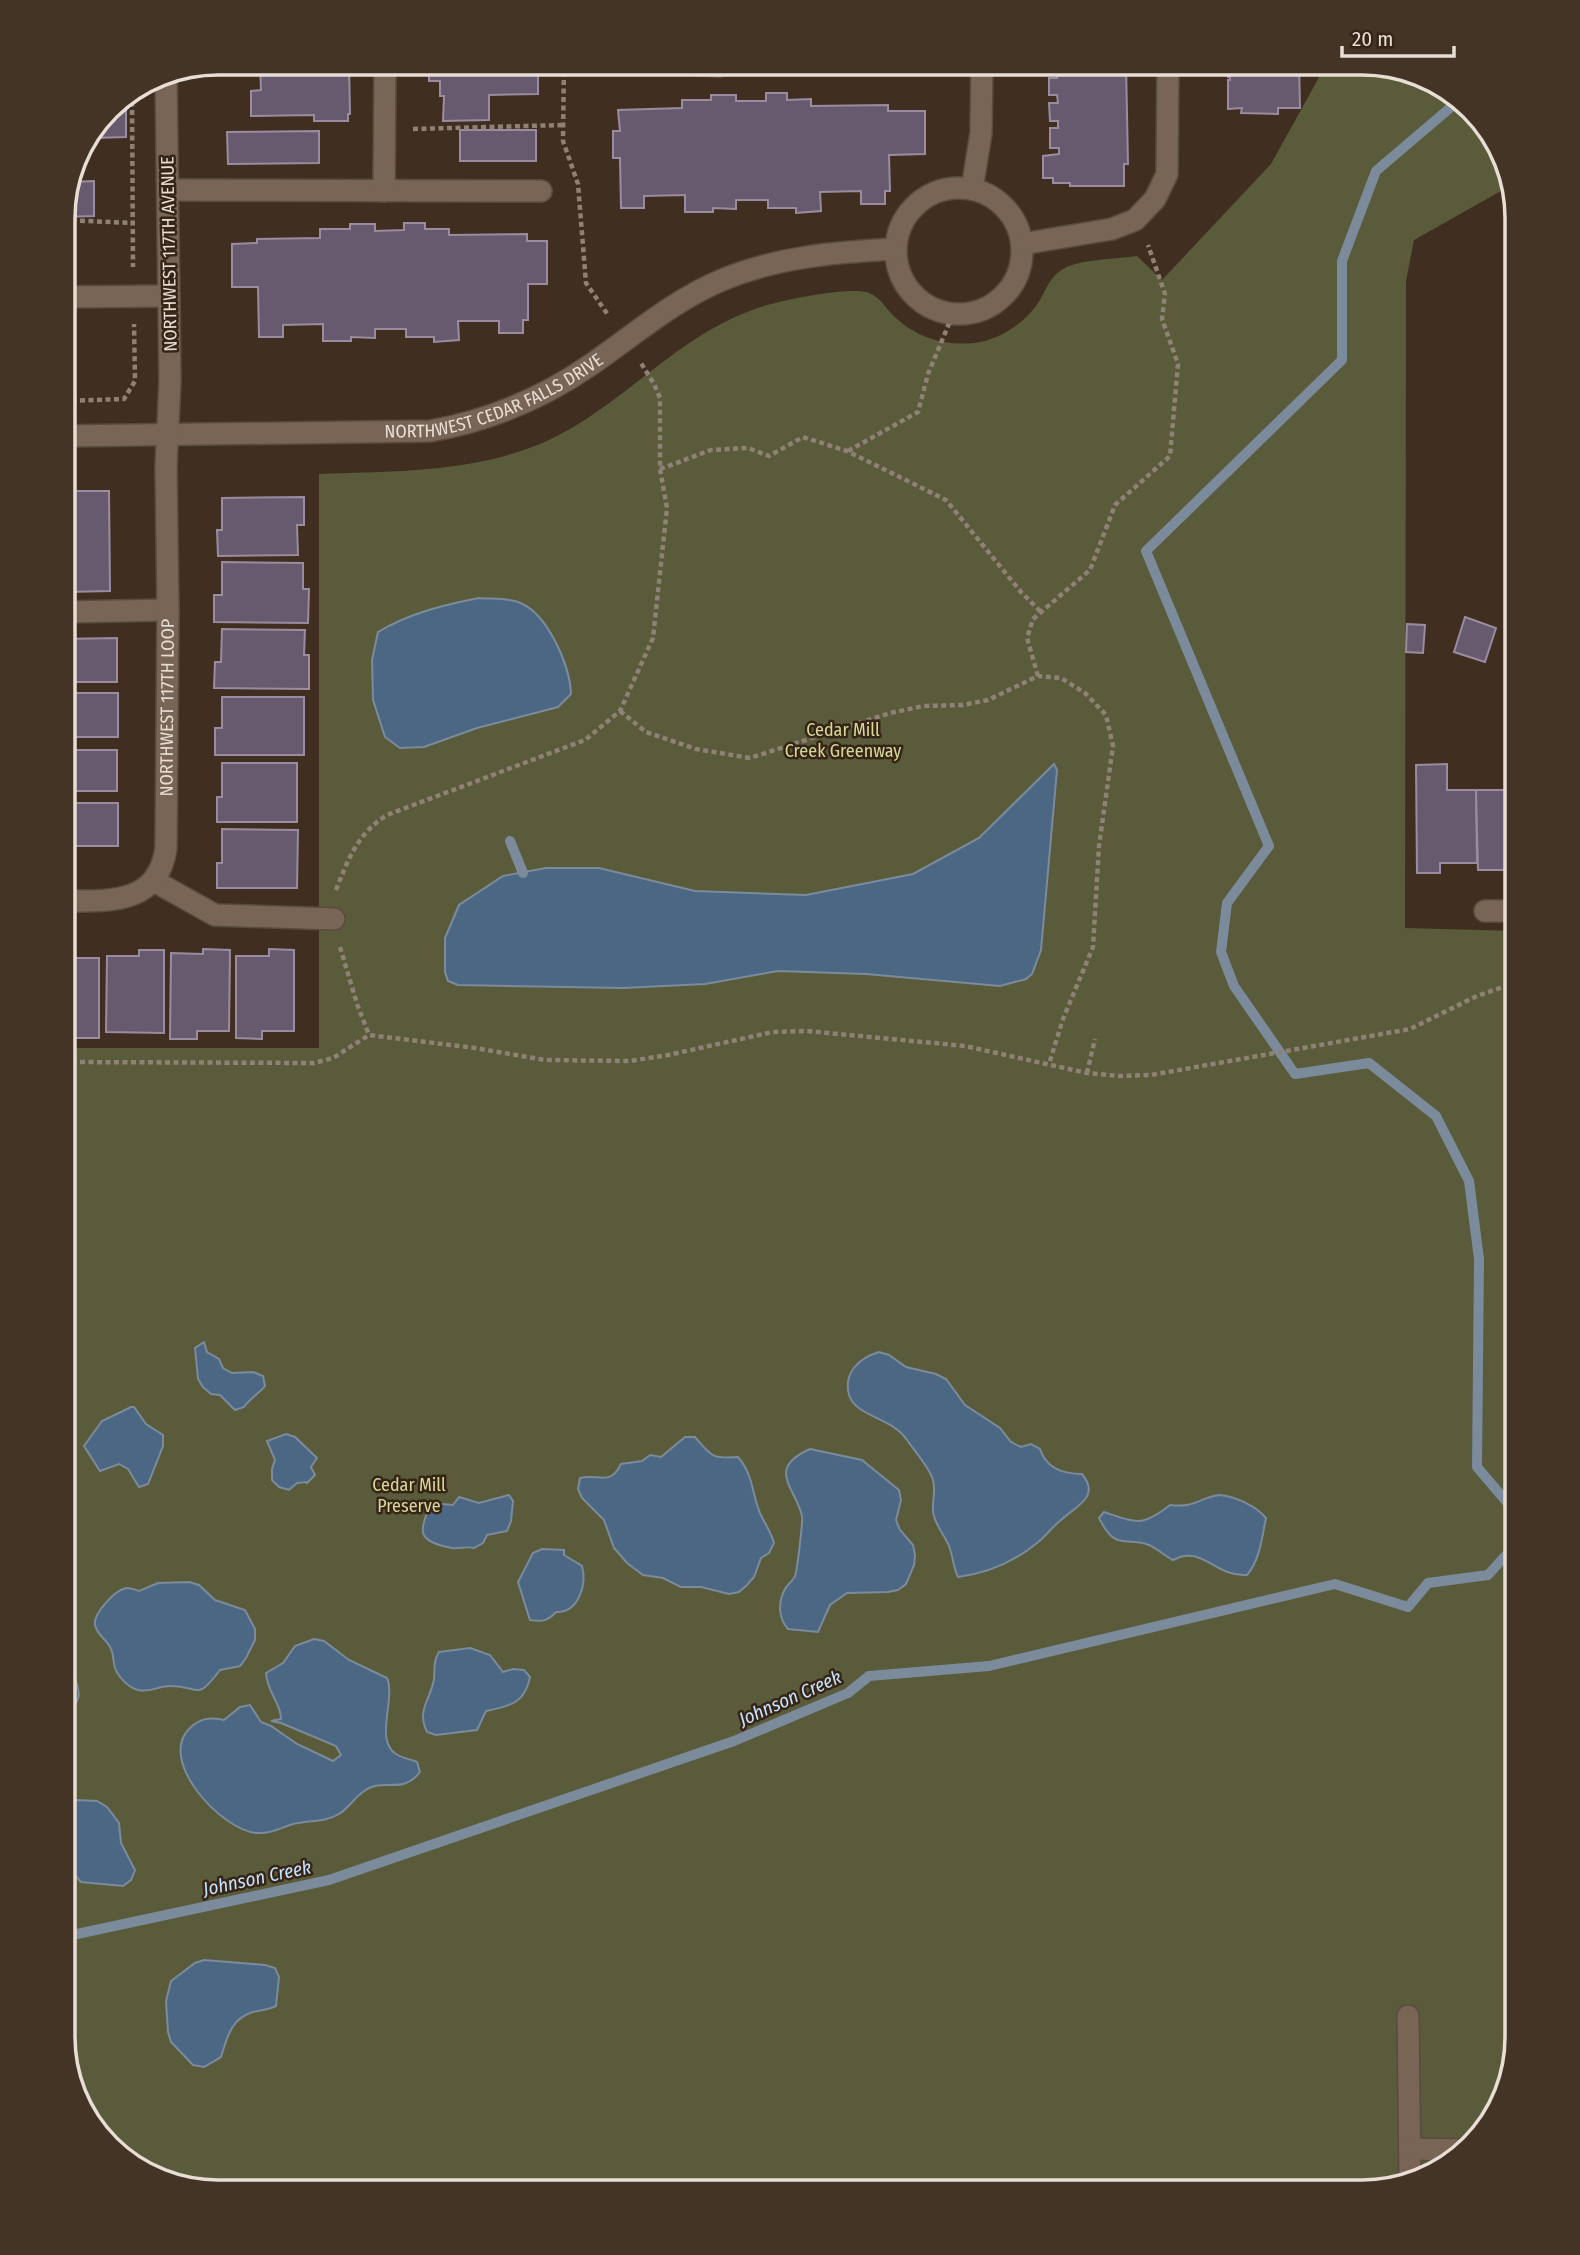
<svg xmlns="http://www.w3.org/2000/svg" width="1580" height="2255" viewBox="0 0 1580 2255" font-family="'Fira Sans Condensed',sans-serif">
<style>
.green{fill:#595b3b}
.water{fill:#4c6783;stroke:#7b8b9c;stroke-width:2}
.lines{fill:none;stroke-linecap:round;stroke-linejoin:round}
.stream{stroke:#7b8b9c;stroke-width:10}
.building{fill:#685a6e;stroke:#9a8ba0;stroke-width:2}
.minor-casing{stroke:#594b3e;stroke-width:24}
.path{stroke:#8f8175;stroke-width:4.5;stroke-dasharray:5 3.5;stroke-linecap:butt}
.minor{stroke:#796555;stroke-width:21}
.labels{text-anchor:middle;dominant-baseline:central;stroke-width:5;stroke-linejoin:round;paint-order:stroke}
.street-label{font-size:18px;fill:#e9ded5;stroke:#362517}
.park-label{font-size:18px;fill:#d5da99;stroke:#362517}
.water-label{font-size:19px;font-style:italic;fill:#c5e2ff;stroke:#362517}
.rim{fill:none;stroke:#e9ded5;stroke-width:3.5}
</style>
<rect width="100%" height="100%" fill="#402f20"/>
<!-- green -->
<path class="green" d="M 1327,63 L 1372,63 L 1440,84 L 1496,140 L 1508,187 L 1414,240 L 1406,281 L 1405,928 L 1517,931 L 1517,2037 L 1496,2114 L 1440,2171 L 1362,2192 L 208,2192 L 160,2177 L 108,2139 L 84,2115 L 63,2037 L 63,1048 L 319,1048 L 319,474 C 396,471 477,473 549,440 C 626,404 679,332 764,306 C 785,300 849,286 869,293 C 881,297 886,310 896,318 C 917,338 945,346 974,343 C 998,340 1022,325 1036,306 C 1045,294 1048,279 1060,271 C 1075,259 1117,259 1137,256 L 1162,280 L 1271,164 Z"/>
<!-- water -->
<g class="water">
<path d="M 479,598 C 491,599 507,598 518,602 C 547,612 570,665 571,694 L 558,707 L 477,728 L 424,747 L 400,748 L 385,737 L 373,700 L 372,660 L 378,632 C 410,613 443,605 479,598 Z"/>
<polygon points="1054,764 1057,770 1041,950 1032,974 1026,979 1000,986 866,974 778,971 705,984 623,988 458,985 448,981 445,972 445,938 459,905 503,876 546,868 599,868 695,891 806,895 913,874 979,838"/>
<path d="M 204,1342 L 207,1352 L 219,1359 L 223,1368 L 232,1373 L 253,1372 L 263,1376 L 265,1386 C 259,1394 250,1398 244,1407 L 235,1410 L 220,1395 L 211,1394 L 203,1387 L 198,1379 L 195,1348 Z"/>
<path d="M 879,1352 L 889,1355 L 906,1367 L 936,1374 L 946,1379 L 965,1405 L 1000,1428 L 1011,1442 L 1021,1447 L 1031,1444 L 1040,1449 C 1046,1468 1063,1474 1082,1474 C 1101,1497 1076,1506 1061,1520 C 1052,1527 1046,1536 1037,1543 C 1014,1562 988,1573 958,1577 C 953,1567 953,1556 949,1546 C 944,1534 935,1525 933,1512 C 932,1501 936,1490 933,1480 C 931,1470 913,1449 907,1440 C 892,1417 856,1417 849,1395 C 843,1373 859,1358 879,1352 Z"/>
<polygon points="131,1407 134,1407 146,1424 163,1435 163,1446 148,1484 139,1487 128,1469 119,1464 100,1471 84,1446 102,1421"/>
<polygon points="286,1434 295,1437 317,1458 311,1467 315,1475 307,1483 306,1482 297,1483 289,1490 279,1487 272,1480 272,1469 275,1460 267,1441"/>
<path d="M 685,1437 L 695,1437 C 711,1456 712,1459 738,1457 C 753,1474 752,1494 760,1513 C 765,1524 771,1532 774,1543 L 769,1553 L 761,1558 L 754,1577 L 747,1585 L 739,1592 L 729,1594 L 701,1587 L 681,1587 L 663,1578 L 643,1575 L 627,1563 L 614,1548 L 604,1520 L 582,1498 L 578,1489 L 580,1478 C 599,1473 610,1487 621,1464 L 642,1461 L 650,1455 L 661,1457 Z"/>
<path d="M 810,1449 L 862,1460 L 899,1490 L 901,1500 L 896,1520 L 900,1530 L 913,1545 L 915,1555 L 914,1565 L 906,1584 L 898,1590 L 888,1592 L 847,1593 L 830,1605 L 818,1632 L 788,1629 C 778,1618 778,1602 785,1589 C 788,1584 793,1581 795,1576 C 797,1572 803,1521 802,1516 C 796,1488 765,1469 810,1449 Z"/>
<path d="M 509,1495 L 513,1501 L 511,1521 L 507,1531 L 487,1535 L 483,1543 L 474,1548 C 466,1546 460,1549 452,1548 C 419,1542 416,1533 432,1503 L 453,1505 L 459,1497 L 479,1503 Z"/>
<path d="M 1219,1495 C 1235,1496 1256,1506 1266,1518 C 1262,1537 1260,1560 1247,1575 C 1213,1577 1203,1544 1173,1560 C 1165,1556 1158,1549 1149,1545 C 1124,1536 1116,1552 1099,1518 L 1104,1512 C 1137,1523 1142,1527 1170,1505 C 1196,1508 1198,1498 1219,1495 Z"/>
<path d="M 542,1549 L 564,1550 L 564,1555 L 582,1566 C 587,1584 579,1613 556,1612 C 548,1621 542,1622 530,1620 L 518,1582 L 533,1553 Z"/>
<path d="M 189,1582 L 199,1585 L 215,1600 L 245,1610 L 255,1629 L 255,1640 L 246,1658 L 240,1666 L 220,1670 C 196,1702 201,1686 170,1686 C 159,1686 149,1693 138,1690 C 129,1688 118,1677 115,1668 C 113,1662 114,1654 110,1647 C 106,1639 97,1635 95,1625 C 93,1614 116,1588 128,1588 C 132,1588 135,1590 139,1591 L 158,1583 Z"/>
<path d="M 63,1615 L 71,1617 C 74,1632 70,1646 71,1661 C 71,1683 93,1695 63,1715 Z"/>
<path d="M 314,1639 L 324,1641 L 349,1660 L 387,1678 C 396,1699 374,1740 396,1754 C 402,1758 410,1759 417,1762 L 420,1772 C 402,1796 382,1776 363,1792 C 354,1798 349,1808 339,1814 C 324,1823 309,1820 293,1824 C 280,1828 270,1834 257,1833 C 222,1831 156,1760 190,1728 C 200,1718 210,1717 224,1720 L 240,1707 L 250,1705 L 261,1722 L 271,1726 L 297,1744 L 333,1761 L 341,1755 L 336,1746 L 281,1723 L 271,1721 L 281,1719 C 281,1702 267,1693 266,1673 L 283,1663 L 295,1646 Z"/>
<path d="M 470,1648 L 490,1655 L 503,1672 L 513,1669 L 524,1670 L 530,1677 C 525,1704 509,1706 486,1711 L 477,1730 L 436,1735 L 427,1732 C 416,1710 431,1699 434,1679 C 435,1668 433,1662 439,1652 Z"/>
<polygon points="76,1800 97,1801 107,1807 119,1823 121,1843 135,1870 131,1880 123,1886 81,1882 63,1861 63,1808"/>
<path d="M 204,1960 L 265,1965 L 275,1968 L 279,1977 L 276,2006 C 268,2010 261,2010 253,2012 C 231,2018 227,2038 221,2057 L 204,2067 L 193,2065 L 171,2042 L 168,2032 L 166,2001 L 171,1981 L 195,1963 Z"/>
</g>
<g class="lines">
<!-- stream -->
<g class="stream">
<polyline points="1457,102 1376,171 1342,261 1342,360 1146,551 1269,846 1227,903 1221,952 1234,986 1295,1074 1369,1063 1436,1116 1469,1181 1479,1259 1477,1467 1517,1514"/>
<polyline points="510,841 523,873"/>
<polyline points="63,1937 329,1880 734,1741 848,1693 869,1676 989,1666 1335,1584 1408,1607 1428,1583 1488,1575 1517,1543"/>
</g>
</g>
<!-- building -->
<g class="building">
<polygon points="260,63 349,63 350,114 348,114 348,121 314,121 314,115 251,116 251,91 261,90"/>
<polygon points="439,63 529,63 529,70 538,70 538,94 489,95 489,120 443,121 444,96 440,96 440,81 429,81 429,65"/>
<polygon points="1048,63 1126,63 1128,164 1124,164 1124,186 1070,186 1070,183 1053,183 1053,178 1043,178 1043,156 1059,154 1059,148 1050,148 1050,128 1058,128 1058,121 1050,121 1049,103 1058,103 1057,95 1049,95 1049,78 1057,78 1057,71 1048,71"/>
<polygon points="1227,63 1299,63 1300,108 1278,108 1278,114 1241,113 1242,108 1228,109 1228,80 1230,80 1230,77 1228,77"/>
<polygon points="766,93 787,93 787,100 811,99 811,106 888,105 888,111 925,111 925,154 889,155 890,191 885,191 885,204 861,204 861,191 820,192 821,211 796,213 796,208 768,208 768,200 736,200 736,209 713,208 713,212 685,212 685,195 644,196 644,208 621,208 620,158 613,158 613,131 620,131 618,110 682,108 682,100 711,100 711,95 736,95 736,101 766,101"/>
<polygon points="126,97 126,137 95,138 94,128 109,108"/>
<rect x="460" y="130" width="76" height="31"/>
<polygon points="319,131 319,163 228,164 227,132"/>
<polygon points="94,181 94,216 63,217 70,182"/>
<polygon points="404,223 425,223 425,229 449,229 449,235 527,234 527,241 547,241 547,284 528,284 528,320 523,320 523,333 499,333 499,321 458,321 459,340 434,342 434,337 406,337 406,329 375,329 375,338 351,337 351,341 323,341 323,324 283,325 283,337 259,337 258,287 232,287 232,244 257,243 257,239 320,238 320,229 350,229 350,224 375,224 375,231 404,230"/>
<polygon points="66,491 109,491 110,591 67,592"/>
<polygon points="304,497 304,525 297,525 298,555 218,556 217,530 222,530 222,498"/>
<polygon points="222,562 303,563 303,589 309,589 308,623 214,622 214,595 222,595"/>
<polygon points="1465,617 1496,628 1485,662 1454,652"/>
<polygon points="1407,624 1425,625 1423,653 1406,652"/>
<polygon points="222,629 305,630 304,655 309,655 309,689 214,688 215,662 221,662"/>
<polygon points="117,638 117,682 63,682 63,639"/>
<rect x="63" y="693" width="55" height="44"/>
<polygon points="222,697 304,697 304,755 215,755 215,728 222,728"/>
<rect x="63" y="750" width="54" height="41"/>
<polygon points="222,763 297,763 297,822 217,822 217,797 222,797"/>
<polygon points="1447,764 1447,790 1476,790 1477,863 1440,863 1440,873 1417,873 1416,765"/>
<polygon points="1476,790 1517,790 1517,866 1506,866 1506,870 1478,870"/>
<rect x="63" y="803" width="55" height="43"/>
<polygon points="222,829 298,830 297,888 217,888 217,863 222,863"/>
<polygon points="63,949 68,949 68,958 99,958 99,1038 73,1038 73,1031 63,1031"/>
<polygon points="203,949 230,950 229,1031 197,1031 197,1039 170,1039 171,953 203,954"/>
<polygon points="269,949 294,950 294,1031 262,1031 262,1039 236,1038 236,956 269,956"/>
<polygon points="139,950 164,950 164,1033 106,1032 107,956 139,956"/>
</g>
<g class="lines">
<defs>
<g id="minor">
<polyline points="674,63 719,66 728,63"/>
<circle cx="959" cy="251" r="63"/>
<polyline points="972,189 981,133 982,63"/>
<polyline points="168,190 541,191"/>
<polyline points="384,191 385,63"/>
<polyline points="1022,244 1112,229 1135,220 1155,199 1167,174 1168,63"/>
<polyline points="63,297 169,296"/>
<path id="s1" d="M 63,436 L 430,431 C 488,421 543,398 592,364 C 634,335 674,300 722,280 C 777,257 836,252 895,249"/>
<polyline points="63,612 168,610"/>
<polyline points="154,881 215,915 334,919"/>
<path id="s2" d="M 63,901 C 109,901 158,905 166,848 L 168,610 L 166,466 L 170,381 L 166,73"/>
<polyline points="1485,911 1517,911"/>
<polyline points="1408,2016 1410,2179"/>
<polyline points="1410,2149 1461,2150"/>
</g>
</defs>
<!-- minor casing -->
<use href="#minor" class="minor-casing"/>
<!-- path -->
<g class="path">
<polyline points="564,63 563,141 578,184 586,283 608,315"/>
<polyline points="132,93 133,267"/>
<polyline points="413,129 564,125"/>
<polyline points="63,220 132,223"/>
<polyline points="63,401 124,399 135,381 134,324"/>
<polyline points="848,451 918,412 928,374 953,314"/>
<polyline points="660,469 711,450 748,448 769,456 803,437 847,451 946,500 1021,592 1040,611"/>
<polyline points="1038,676 1027,638 1033,619 1090,570 1115,505 1170,456 1178,364 1162,319 1165,294 1148,245"/>
<polyline points="620,711 646,732 696,749 750,758 890,713 924,706 963,705 988,700 1038,676 1061,678 1085,693 1106,715 1113,746 1099,846 1093,947 1063,1019 1049,1064"/>
<path d="M 336,890 C 348,859 358,833 387,815 L 585,740 L 620,711 L 653,638 L 667,508 L 660,469 L 660,398 L 654,384 L 641,363"/>
<polyline points="340,947 357,1004 369,1035"/>
<polyline points="63,1062 314,1063 333,1058 369,1035 475,1048 545,1060 630,1061 668,1055 773,1032 807,1031 965,1046 1087,1073 1119,1076 1151,1075 1410,1029 1477,996 1517,982"/>
<polyline points="1087,1073 1095,1039"/>
</g>
<!-- minor -->
<use href="#minor" class="minor"/>
</g>
<g class="labels">
<!-- street labels -->
<g class="street-label">
<text transform="translate(169 254) rotate(-91)">NORTHWEST 117TH AVENUE</text>
<text stroke="none"><textPath href="#s1" startOffset="438">NORTHWEST CEDAR FALLS DRIVE</textPath></text>
<text stroke="none"><textPath href="#s2" startOffset="271">NORTHWEST 117TH LOOP</textPath></text>
</g>
<!-- park labels -->
<g class="park-label">
<text x="843" y="730">Cedar Mill<tspan x="843" dy="21">Creek Greenway</tspan></text>
<text x="409" y="1485">Cedar Mill<tspan x="409" dy="21">Preserve</tspan></text>
</g>
<!-- water labels -->
<g class="water-label">
<text transform="translate(790 1698) rotate(-24)">Johnson Creek</text>
<text transform="translate(257 1878) rotate(-12)">Johnson Creek</text>
</g>
</g>
<!-- crop -->
<path d="M0 0H1580V2255H0ZM218 75H1362A143 143 0 0 1 1505 218V2037A143 143 0 0 1 1362 2180H218A143 143 0 0 1 75 2037V218A143 143 0 0 1 218 75Z" fill="#443426" fill-rule="evenodd"/>
<path class="rim" d="M218 75H1362A143 143 0 0 1 1505 218V2037A143 143 0 0 1 1362 2180H218A143 143 0 0 1 75 2037V218A143 143 0 0 1 218 75Z"/>
<!-- scale -->
<path d="M1342 46v10h112v-10" fill="none" stroke="#e9ded5" stroke-width="3.5"/>
<text x="1352" y="46" font-size="21" fill="#e9ded5" stroke="#362517" stroke-width="5" paint-order="stroke">20 m</text>
</svg>
